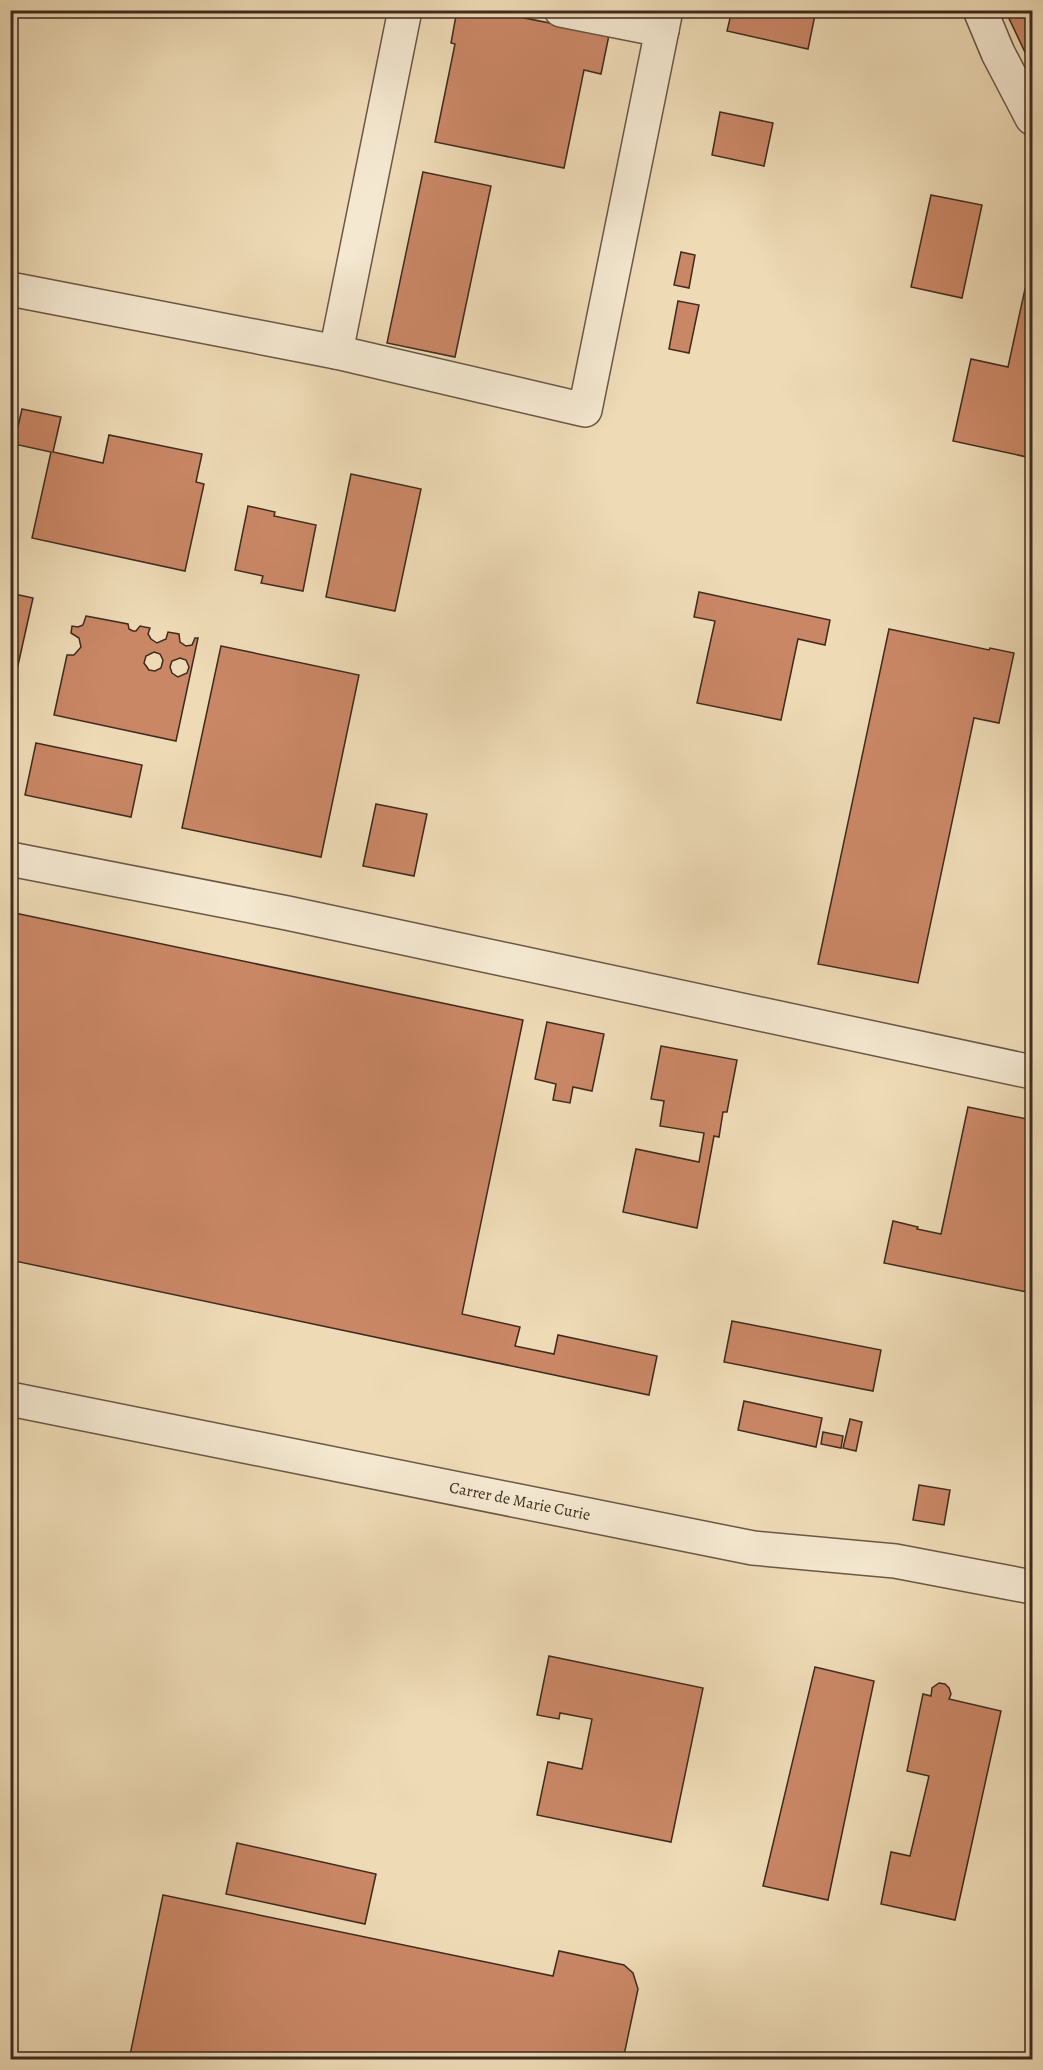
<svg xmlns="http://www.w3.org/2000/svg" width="1043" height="2070" viewBox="0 0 1043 2070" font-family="Alegreya,serif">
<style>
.building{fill:#ca8766;stroke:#3e2b1f;stroke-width:1.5;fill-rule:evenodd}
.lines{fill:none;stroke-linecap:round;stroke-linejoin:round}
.minor-casing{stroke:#6a5745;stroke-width:36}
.minor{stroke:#f4e8d0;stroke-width:33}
.labels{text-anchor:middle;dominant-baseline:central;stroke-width:6;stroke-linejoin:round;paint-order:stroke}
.street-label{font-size:16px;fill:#3e2b1f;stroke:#f4e8d0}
</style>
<rect width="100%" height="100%" fill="#eedbb6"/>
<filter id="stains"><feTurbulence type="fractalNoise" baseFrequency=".00333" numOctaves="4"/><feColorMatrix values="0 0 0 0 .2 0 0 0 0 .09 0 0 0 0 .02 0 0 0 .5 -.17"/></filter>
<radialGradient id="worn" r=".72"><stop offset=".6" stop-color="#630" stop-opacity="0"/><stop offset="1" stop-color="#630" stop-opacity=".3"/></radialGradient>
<!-- building -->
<g class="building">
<polygon points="457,10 485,10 609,35 601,74 584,70 564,168 435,142 455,44 451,43"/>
<polygon points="732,10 816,10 808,49 727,31"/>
<polygon points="1005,10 1031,10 1032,13 1032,67"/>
<polygon points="720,112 773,123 764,166 712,155"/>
<polygon points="423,172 491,186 455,357 387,343"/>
<polygon points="931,195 982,205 962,298 911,287"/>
<polygon points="681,252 695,255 689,288 674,285"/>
<polygon points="1025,289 1032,290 1032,432 1027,457 953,441 971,359 1008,367"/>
<polygon points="678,301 699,305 689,353 669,349"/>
<polygon points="22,409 61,417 53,452 103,463 109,435 202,454 196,482 204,484 185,571 32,538 51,452 14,444"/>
<polygon points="351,474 421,489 395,611 326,597"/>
<polygon points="248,506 275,512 274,516 316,525 303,591 261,583 263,576 235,570"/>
<polygon points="699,592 830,620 825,645 798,639 781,720 697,703 715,621 694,617"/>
<polygon points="10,593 33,598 10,701"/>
<path d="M 86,616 L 128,624 L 129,629 L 133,631 L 136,631 L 140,626 L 150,628 L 148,634 L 151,639 L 157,643 L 166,639 L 168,632 L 179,634 L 180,642 L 186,646 L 192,645 L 195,638 L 198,638 L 176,741 L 54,715 L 67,655 L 74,655 L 81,647 L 79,638 L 71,633 L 72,626 L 78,627 L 83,625 ZM 154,652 L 160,654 L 163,660 L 161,668 L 155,671 L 149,670 L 144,663 L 146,656 ZM 180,658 L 186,660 L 189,667 L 187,673 L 178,677 L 172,673 L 170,667 L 172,661 Z"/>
<polygon points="889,629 989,650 990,648 1014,653 999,723 974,718 918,983 818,964"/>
<polygon points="221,646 359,675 321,857 182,828"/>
<polygon points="36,743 142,765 131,817 25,795"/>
<polygon points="376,804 427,814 414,876 363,866"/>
<polygon points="10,912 523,1020 462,1314 520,1327 515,1346 554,1354 558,1335 657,1356 649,1395 10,1260"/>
<polygon points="547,1022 604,1034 592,1091 573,1087 570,1103 553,1100 556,1084 535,1079"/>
<polygon points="661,1046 737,1060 727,1112 723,1112 719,1137 714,1136 697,1228 623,1212 636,1149 699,1162 704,1133 660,1126 664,1101 651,1099"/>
<polygon points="968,1107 1032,1120 1032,1293 884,1263 893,1221 918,1227 917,1229 941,1234"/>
<polygon points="732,1321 881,1350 873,1391 724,1362"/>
<polygon points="744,1401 822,1418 816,1447 738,1430"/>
<polygon points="850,1419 862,1422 856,1451 843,1448"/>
<polygon points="823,1432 843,1436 841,1448 821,1444"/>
<polygon points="919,1485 950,1490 944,1525 913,1520"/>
<polygon points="549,1656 703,1688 671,1842 537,1815 548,1762 582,1769 592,1719 560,1713 559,1719 537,1715"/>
<polygon points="815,1667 874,1681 828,1900 763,1886"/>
<polygon points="939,1683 945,1684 949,1688 951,1694 949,1699 1001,1711 955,1920 881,1904 891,1852 910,1856 929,1776 907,1771 923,1694 931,1696 932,1688"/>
<polygon points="237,1843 376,1874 365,1924 226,1894"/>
<polygon points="163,1895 553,1976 559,1951 624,1965 633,1973 638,1989 623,2060 129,2060"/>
</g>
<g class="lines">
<defs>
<g id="minor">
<polyline points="561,10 662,30"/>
<polyline points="980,10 998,53 1032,118"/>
<polyline points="10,289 336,352 585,410 666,10"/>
<polyline points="336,352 405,10"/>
<polyline points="10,859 287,913 1032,1072"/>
<path id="s1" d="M 10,1399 L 753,1548 L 895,1561 L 1032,1587"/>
</g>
</defs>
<!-- minor casing -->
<use href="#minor" class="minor-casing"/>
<!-- minor -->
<use href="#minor" class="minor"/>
</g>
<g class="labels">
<!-- street labels -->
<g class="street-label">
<text stroke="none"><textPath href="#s1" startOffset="520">Carrer de Marie Curie</textPath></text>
</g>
</g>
<!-- margin -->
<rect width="1043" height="2070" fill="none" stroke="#eedbb6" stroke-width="36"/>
<rect x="12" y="12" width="1019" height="2046" fill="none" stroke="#3e2b1f" stroke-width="3"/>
<rect x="18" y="18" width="1007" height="2034" fill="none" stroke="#3e2b1f" stroke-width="1.5"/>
<rect width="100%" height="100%" filter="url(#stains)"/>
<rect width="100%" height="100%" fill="url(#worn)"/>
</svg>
